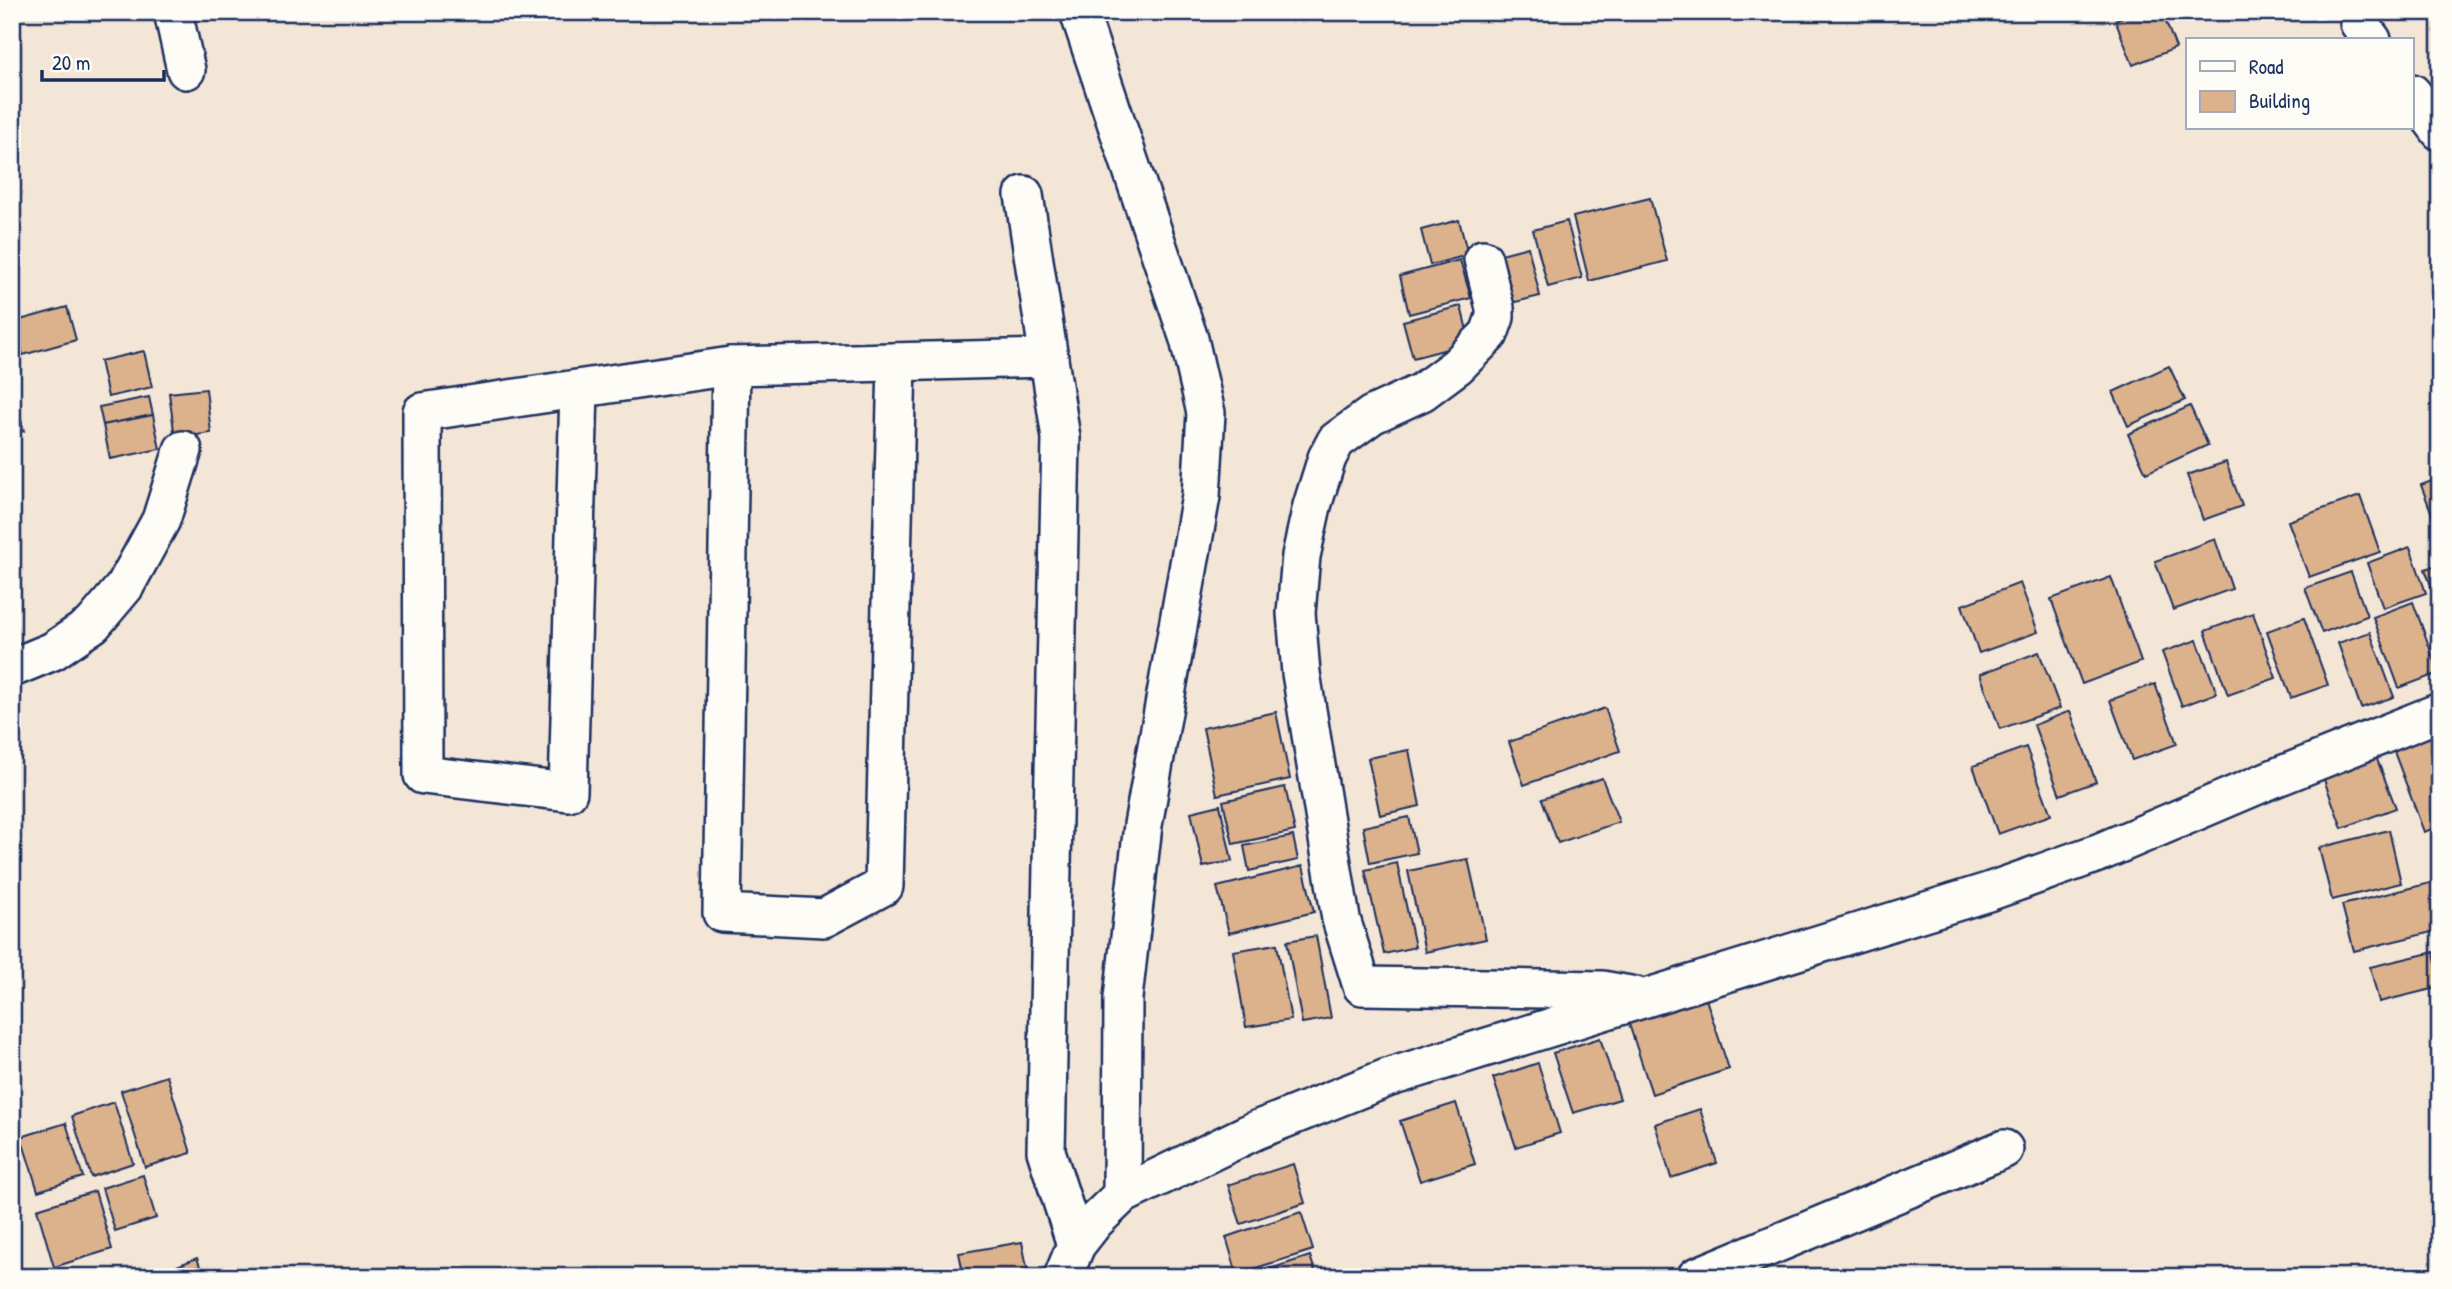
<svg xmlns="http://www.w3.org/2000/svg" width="2452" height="1289" viewBox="0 0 2452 1289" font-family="'Patrick Hand',sans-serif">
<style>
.building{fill:#dbb28c;stroke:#1b2f5e;stroke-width:2}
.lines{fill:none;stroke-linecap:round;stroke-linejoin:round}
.minor-casing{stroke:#1b2f5e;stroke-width:42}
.minor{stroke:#fdfcf7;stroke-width:37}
</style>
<rect width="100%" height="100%" fill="#f3e6d7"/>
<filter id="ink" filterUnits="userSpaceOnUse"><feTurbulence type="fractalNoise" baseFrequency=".0143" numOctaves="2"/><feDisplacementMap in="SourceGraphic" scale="14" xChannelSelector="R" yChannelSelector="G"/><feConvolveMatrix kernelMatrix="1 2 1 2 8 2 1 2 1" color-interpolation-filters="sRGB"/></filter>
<g filter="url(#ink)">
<!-- building -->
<g class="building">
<polygon points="2133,12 2162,12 2176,48 2133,65 2115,20"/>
<polygon points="1650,198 1667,261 1589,281 1573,217"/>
<polygon points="1459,220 1468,255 1430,265 1421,230"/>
<polygon points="1567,221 1582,278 1548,287 1533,230"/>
<polygon points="1528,247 1540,296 1503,305 1490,257"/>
<polygon points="1460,260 1471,298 1409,314 1400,276"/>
<polygon points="1461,306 1470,343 1413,358 1403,321"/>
<polygon points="67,307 76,340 23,355 13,322"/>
<polygon points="144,351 152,387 108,397 100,361"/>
<polygon points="2169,366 2185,400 2128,426 2113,392"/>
<polygon points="12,389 24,431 12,434"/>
<polygon points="206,389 211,433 175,438 169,393"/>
<polygon points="149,397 153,415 103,425 99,407"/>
<polygon points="2190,406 2208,445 2146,473 2128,434"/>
<polygon points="153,415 160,449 110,459 103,425"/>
<polygon points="2226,462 2242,506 2203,520 2187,475"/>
<polygon points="2440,478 2440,520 2435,522 2421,485"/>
<polygon points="2360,496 2380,552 2309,577 2288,521"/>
<polygon points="2215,539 2232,589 2173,610 2155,561"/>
<polygon points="2410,547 2426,593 2383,608 2367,563"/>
<polygon points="2440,564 2440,610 2425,569"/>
<polygon points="2351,572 2367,616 2322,633 2305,588"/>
<polygon points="2111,577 2141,662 2082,684 2051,599"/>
<polygon points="2020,583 2038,632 1979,653 1962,605"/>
<polygon points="2413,602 2439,673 2399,688 2373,617"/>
<polygon points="2253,613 2276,678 2228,695 2205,631"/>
<polygon points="2304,618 2328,685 2291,698 2267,631"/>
<polygon points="2370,632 2394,697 2361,708 2338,643"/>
<polygon points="2197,640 2217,693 2182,706 2162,652"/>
<polygon points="2039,652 2060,708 2000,729 1980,674"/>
<polygon points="2155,684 2177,744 2132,760 2110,700"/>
<polygon points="1605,708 1620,751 1524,785 1509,742"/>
<polygon points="2070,711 2096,782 2060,795 2034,725"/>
<polygon points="1276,712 1290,779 1217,795 1203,728"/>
<polygon points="2440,732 2440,826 2424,832 2393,749"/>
<polygon points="2026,747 2051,815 1998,834 1973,766"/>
<polygon points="2373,749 2396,808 2342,828 2320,769"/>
<polygon points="1409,750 1420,806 1380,815 1368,758"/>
<polygon points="1602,778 1619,822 1558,843 1542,799"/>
<polygon points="1285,787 1295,831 1233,844 1223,801"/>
<polygon points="1220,805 1232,861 1203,867 1191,812"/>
<polygon points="1409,817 1417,853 1370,863 1363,827"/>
<polygon points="2389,830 2401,883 2332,900 2319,848"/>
<polygon points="1293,836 1298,860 1249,871 1244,846"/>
<polygon points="1468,859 1486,939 1425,952 1408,871"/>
<polygon points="1397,863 1415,947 1384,954 1365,870"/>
<polygon points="1303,866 1314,912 1229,933 1217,887"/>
<polygon points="2434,882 2440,904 2440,930 2354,951 2342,905"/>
<polygon points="1316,936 1331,1018 1302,1023 1287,941"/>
<polygon points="1277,944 1291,1020 1246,1027 1233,951"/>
<polygon points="2434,952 2440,987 2379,1002 2370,967"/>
<polygon points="1705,996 1729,1069 1652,1094 1628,1021"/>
<polygon points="1600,1038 1620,1099 1573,1113 1553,1053"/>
<polygon points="1538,1063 1560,1133 1516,1147 1493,1078"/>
<polygon points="167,1076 191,1153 145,1167 121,1091"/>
<polygon points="114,1102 133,1163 91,1177 72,1116"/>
<polygon points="1456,1103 1475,1164 1420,1181 1400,1121"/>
<polygon points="1700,1109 1717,1163 1671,1178 1655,1124"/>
<polygon points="66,1123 83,1177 38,1191 21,1137"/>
<polygon points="1293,1164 1305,1203 1241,1224 1228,1185"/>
<polygon points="143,1175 156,1218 115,1231 102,1188"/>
<polygon points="95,1191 112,1249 54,1267 37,1209"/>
<polygon points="1301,1212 1313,1250 1237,1274 1226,1237"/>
<polygon points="1022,1242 1029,1277 964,1277 959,1253"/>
<polygon points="1310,1256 1317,1277 1272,1277 1270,1269"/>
<polygon points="197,1258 204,1277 149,1277"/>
</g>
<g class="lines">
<defs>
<g id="minor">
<polyline points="173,12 186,70"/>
<polyline points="1079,12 1189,339 1206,413 1201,496 1143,825 1123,998 1122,1195"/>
<polyline points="2359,23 2372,40"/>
<polyline points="2412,93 2440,131"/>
<polyline points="1024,195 1061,438 1046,1151 1076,1245"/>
<polyline points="1483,259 1495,308 1495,317 1489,334 1457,366 1422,392 1372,415 1336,441 1327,458 1312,506 1301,556 1296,613 1301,673 1341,919 1362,986 1602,990 1635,996"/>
<polyline points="731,366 722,913 824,918 884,886 897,362"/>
<polyline points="579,389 568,792 423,775 422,412 731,366 1049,358"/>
<polyline points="12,668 53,651 93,624 125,586 161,520 183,450"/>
<polyline points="1063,1277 1076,1245 1094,1222 1122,1195 1254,1131 1387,1078 1988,892 2098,853 2272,779 2440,712"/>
<polyline points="1696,1277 2004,1149"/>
</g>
</defs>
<!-- minor casing -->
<use href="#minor" class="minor-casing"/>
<!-- minor -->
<use href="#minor" class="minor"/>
</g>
</g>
<!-- margin -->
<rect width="2452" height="1289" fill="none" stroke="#fdfcf7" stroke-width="42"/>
<rect x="21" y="21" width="2410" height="1247" fill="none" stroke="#1b2f5e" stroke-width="2.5" filter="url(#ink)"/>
<!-- legend -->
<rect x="2186" y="38" width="228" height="91" fill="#fdfcf7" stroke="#a3aaba" stroke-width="2"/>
<rect x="2200" y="61" width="35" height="10" fill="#fdfcf7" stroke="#a3aaba" stroke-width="2"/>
<text x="2249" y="74" font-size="21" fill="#1b2f5e">Road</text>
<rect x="2200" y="91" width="35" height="21" fill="#dbb28c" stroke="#a3aaba" stroke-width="2"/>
<text x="2249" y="108" font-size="21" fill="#1b2f5e">Building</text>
<!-- scale -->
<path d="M42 70v10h122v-10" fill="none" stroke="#1b2f5e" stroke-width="3.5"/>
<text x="52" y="70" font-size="21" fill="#1b2f5e" stroke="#fdfcf7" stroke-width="5" paint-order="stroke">20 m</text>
</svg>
